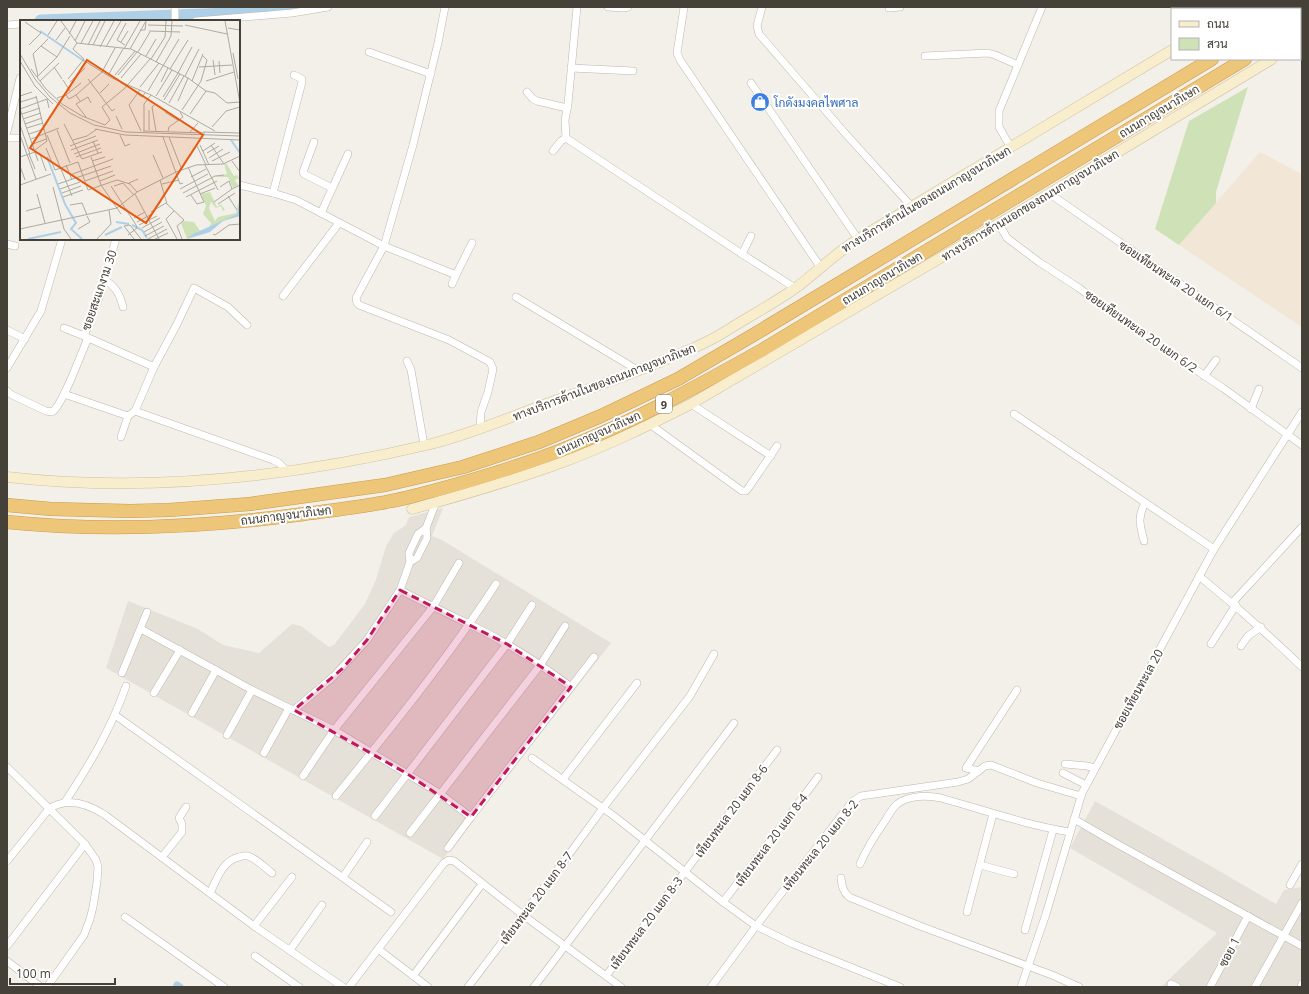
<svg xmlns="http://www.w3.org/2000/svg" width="1309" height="994" viewBox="0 0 1309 994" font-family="'Open Sans',Sarabun,sans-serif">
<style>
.residential{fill:#e6e1d8}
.commercial{fill:#f2e6d7}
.green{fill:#cfe2b7}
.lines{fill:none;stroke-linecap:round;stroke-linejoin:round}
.canal{stroke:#add0e8;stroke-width:7}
.river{stroke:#add0e8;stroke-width:13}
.street-casing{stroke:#bdb7ad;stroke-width:8}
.secondary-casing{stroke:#cdc19e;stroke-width:11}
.highway-casing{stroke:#cb9b4b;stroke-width:14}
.street{stroke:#fff;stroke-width:7}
.secondary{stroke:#f8eece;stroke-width:10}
.highway{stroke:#edc67a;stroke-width:13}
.marked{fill:#c2185b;fill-opacity:0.2;stroke:#c2185b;stroke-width:3;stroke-dasharray:8 5;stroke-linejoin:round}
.labels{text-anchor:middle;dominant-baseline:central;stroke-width:4;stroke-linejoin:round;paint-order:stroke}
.shield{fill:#fff;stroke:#7d7974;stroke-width:1}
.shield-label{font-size:11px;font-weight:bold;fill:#454038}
.shop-label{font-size:12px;fill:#366cbe;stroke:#fff;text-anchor:start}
.street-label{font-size:12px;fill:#454038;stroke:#fff}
.inset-river{fill:none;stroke:#add0e8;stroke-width:2}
.inset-road{fill:none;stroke:#adaaa2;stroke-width:1}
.view{fill:#e8590c;fill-opacity:0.15;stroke:#e8590c;stroke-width:2}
.inset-edge{fill:none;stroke:#454038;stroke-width:2}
</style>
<rect width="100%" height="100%" fill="#f3f0e9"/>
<!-- residential -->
<g class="residential">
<polygon points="443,508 432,536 442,540 611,643 443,859 106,668 128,601 198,629 223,645 259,653 292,624 301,626 329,647 334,645 365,604 376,580 386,546 394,533 406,525 409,517"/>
<polygon points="1095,801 1209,865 1276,904 1284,890 1302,887 1302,987 1161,987 1217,933 1070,848"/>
</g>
<!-- commercial -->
<polygon class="commercial" points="1260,152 1302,174 1302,327 1179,245"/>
<!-- green -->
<polygon class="green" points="1248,87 1216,192 1216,203 1179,245 1155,229 1189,121"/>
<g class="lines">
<!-- canal -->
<polyline class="canal" points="177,985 180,987"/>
<!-- river -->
<polyline class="river" points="41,21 258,13 297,7"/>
<defs>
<g id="street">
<polyline points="175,7 175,21"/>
<polyline points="445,7 438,43 413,145 384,246 356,298 357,303 359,305 449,340 490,362 493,369 488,392 481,412 480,429"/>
<polyline points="577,7 568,104 565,120 566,138 742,254 795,288"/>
<polyline points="608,7 624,8 628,7"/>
<polyline points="684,7 677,53 680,60 821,268"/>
<polyline points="762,7 757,26 759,34 844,132 912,207"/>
<polyline points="889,8 900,7"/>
<polyline points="1187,9 1188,7"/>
<polyline points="196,21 292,13 328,7"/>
<polyline points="7,25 21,24"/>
<polyline points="369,52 431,74"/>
<polyline points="925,56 988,53 995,55 1018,65"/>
<polyline points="571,68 633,71"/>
<polyline points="751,83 858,239"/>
<polyline points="527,92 533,99 537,101 567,108"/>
<polyline points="7,132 20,78"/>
<polyline points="7,138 21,138"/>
<polyline points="314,142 303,172 304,174 332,188"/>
<polyline points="1011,148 999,127 999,111 1042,7"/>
<polyline points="553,151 561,141 566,138"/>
<polyline points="239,185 273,193 296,200 384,246 456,275 472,243"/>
<polyline points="273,193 302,82 302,79 294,75"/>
<polyline points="1050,194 1302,368"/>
<polyline points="321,213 348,154"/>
<polyline points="999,224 1007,238 1039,262 1079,288 1126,323 1223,388 1302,445"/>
<polyline points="116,239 99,298 84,336 154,367"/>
<polyline points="7,244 15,246"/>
<polyline points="742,254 751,236"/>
<path d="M 105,280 C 116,287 120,295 123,307"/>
<polyline points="452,284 456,275"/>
<polyline points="283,296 339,223"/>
<polyline points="516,297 639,371"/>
<polyline points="247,325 228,307 194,288 177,324 154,367 135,411 273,460 279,463 287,471"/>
<polyline points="64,328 84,336"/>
<polyline points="7,330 25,339"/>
<polyline points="407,361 411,370 424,445"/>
<polyline points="7,368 41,311 62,239"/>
<polyline points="1204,376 1216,360"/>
<path d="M 7,391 L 12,395 L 46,411 L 52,412 C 62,407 82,351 88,338"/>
<polyline points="64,394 128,416 135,411"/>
<polyline points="691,404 771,456"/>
<polyline points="1251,409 1259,389"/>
<polyline points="1014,414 1214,549"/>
<polyline points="651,425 742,491 746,491 749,487 777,446"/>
<polyline points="121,437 128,416"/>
<path d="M 1144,541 C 1140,525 1137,518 1145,503"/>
<polyline points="410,562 417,558 427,538 426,528 436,502"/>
<path d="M 1199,576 C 1235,605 1269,635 1302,667"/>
<path d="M 400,590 C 423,602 446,613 469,624 C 505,641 539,663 571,687"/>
<polyline points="1233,602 1302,527"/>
<polyline points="141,629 252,690 334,730 439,793 471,817 594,657"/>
<polyline points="1211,644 1236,605"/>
<polyline points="1241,646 1248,636 1261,627"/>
<polyline points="122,673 147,612"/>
<polyline points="154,693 180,650"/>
<polyline points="294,710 334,676 367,640 400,590 410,562 409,553 418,534 426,528"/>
<polyline points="192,713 216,670"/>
<polyline points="115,715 391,912"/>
<polyline points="227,735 252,690"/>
<polyline points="264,753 289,708"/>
<polyline points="532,758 614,816 723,902 756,926 793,944 900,987"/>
<polyline points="1065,764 1087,766 1095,768"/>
<polyline points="7,767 85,844 96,860 98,867 97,882 93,907 90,919 84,935 47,987"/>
<polyline points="979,771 966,768 1017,690"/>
<polyline points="1063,773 1086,785"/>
<polyline points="303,776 334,730 433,607 459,563"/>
<polyline points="563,779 637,683"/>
<path d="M 336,796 C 392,727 448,658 496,584"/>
<path d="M 65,802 C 90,764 111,729 126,686"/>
<polyline points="375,816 507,644 532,605"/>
<polyline points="1074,819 1119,845 1302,946"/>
<polyline points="410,833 541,664 565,626"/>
<polyline points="448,848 471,817"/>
<polyline points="162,857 182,832 182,824 179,818 186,807"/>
<path d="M 7,861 L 49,809 C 67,797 88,804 105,815 L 254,926 L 343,987"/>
<path d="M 860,864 C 867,848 875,835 885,821 C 888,816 892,809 896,805 C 908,795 927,795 941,798 C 984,810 1026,825 1070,832"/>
<polyline points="980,865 1014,874"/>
<polyline points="343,877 367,842"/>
<path d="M 841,878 C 842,886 843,892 849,897 L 920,926 L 1052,975 L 1079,987"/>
<polyline points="1290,885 1302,864"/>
<path d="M 210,893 C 217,879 222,861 239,857 C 242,856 244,855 248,856 C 257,859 264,867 272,873"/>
<polyline points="723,902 777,832 818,777"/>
<polyline points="967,912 993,814"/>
<polyline points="125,917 224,987"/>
<polyline points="254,926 292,877"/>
<polyline points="1025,930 1053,830"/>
<polyline points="7,946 85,844"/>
<polyline points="378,949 428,987"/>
<polyline points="290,950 322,905"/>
<polyline points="255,956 299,987"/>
<polyline points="7,961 41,987"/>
<polyline points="413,976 482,884"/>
<polyline points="606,976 777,750"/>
<polyline points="1171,984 1177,987"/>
<polyline points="349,987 444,863 449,860 454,861 523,915 621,987"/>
<polyline points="468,987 573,849 603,808 690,696 714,654"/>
<polyline points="534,987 734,723"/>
<polyline points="711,987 756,926 845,811 852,802 861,796 958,782 968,779 985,766 991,765 1037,783 1081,796"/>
<polyline points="1021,987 1046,914 1082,793 1214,549 1302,412"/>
<polyline points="1210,987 1248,916"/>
<polyline points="1255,987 1302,903"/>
<polyline points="1301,987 1302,984"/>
</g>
<g id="secondary">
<polyline points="1245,9 1250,7"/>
<polyline points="1300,42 1302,41"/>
<path d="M 7,477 C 148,493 293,477 431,444 C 475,433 517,414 560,399 C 600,385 640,371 679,354 C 689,350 699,346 708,341 C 719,336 729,329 739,323 C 759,311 779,300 797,287 C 818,271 836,253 858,239 L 1172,50"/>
<path d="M 412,509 C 463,495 514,480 563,462 C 607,446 649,425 691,404 L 1017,213 L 1272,59"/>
</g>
<g id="highway">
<polyline points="1295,9 1298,7"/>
<polyline points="1300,26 1302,25"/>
<polyline points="7,505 51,509 130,511 169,510 250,504 385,485 463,467 539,442 601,416 678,379 755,334 1212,59"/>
<path d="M 7,522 C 106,532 206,527 304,514 C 333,510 362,507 391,501 C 405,499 419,494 433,491 C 470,481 507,470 543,457 C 620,429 693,389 764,349 L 1245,59"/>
</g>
</defs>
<!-- street casing -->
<use href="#street" class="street-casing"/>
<!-- secondary casing -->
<use href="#secondary" class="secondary-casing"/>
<!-- highway casing -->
<use href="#highway" class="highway-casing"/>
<!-- street -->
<use href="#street" class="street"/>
<!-- secondary -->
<use href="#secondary" class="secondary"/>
<!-- highway -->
<use href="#highway" class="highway"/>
</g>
<!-- marked area -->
<path class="marked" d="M 400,590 L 507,644 L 571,687 L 471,817 L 406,773 L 294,710 L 343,668 L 367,640 Z"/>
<!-- icons -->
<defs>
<symbol id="shop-disc" viewBox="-11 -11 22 22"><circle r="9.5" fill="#3f7fe0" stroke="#fff"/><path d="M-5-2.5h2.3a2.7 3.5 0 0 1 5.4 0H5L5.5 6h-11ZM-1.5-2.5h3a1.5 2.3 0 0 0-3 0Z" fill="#fff"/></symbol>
</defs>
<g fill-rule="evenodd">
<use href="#shop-disc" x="749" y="91" width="22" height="22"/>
</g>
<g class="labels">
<!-- shield labels -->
<rect class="shield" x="656" y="395" width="16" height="18" rx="3"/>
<g class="shield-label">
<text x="664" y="404">9</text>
</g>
<!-- shop labels -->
<g class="shop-label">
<text x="774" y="102">โกดังมงคลไพศาล</text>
</g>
<!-- street labels -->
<g class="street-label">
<text transform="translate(1159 111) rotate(-31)">ถนนกาญจนาภิเษก</text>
<text transform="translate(926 199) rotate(-31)">ทางบริการด้านในของถนนกาญจนาภิเษก</text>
<text transform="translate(1030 205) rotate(-31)">ทางบริการด้านนอกของถนนกาญจนาภิเษก</text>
<text transform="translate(882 278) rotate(-31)">ถนนกาญจนาภิเษก</text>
<text transform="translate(1176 281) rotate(34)">ซอยเทียนทะเล 20 แยก 6/1</text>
<text transform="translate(99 290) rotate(-71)">ซอยสะแกงาม 30</text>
<text transform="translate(1141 331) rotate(35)">ซอยเทียนทะเล 20 แยก 6/2</text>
<text transform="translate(604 382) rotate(-21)">ทางบริการด้านในของถนนกาญจนาภิเษก</text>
<text transform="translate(598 433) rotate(-24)">ถนนกาญจนาภิเษก</text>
<text transform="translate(286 515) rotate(-7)">ถนนกาญจนาภิเษก</text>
<text transform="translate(1138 689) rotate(-61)">ซอยเทียนทะเล 20</text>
<text transform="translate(731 811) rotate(-53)">เทียนทะเล 20 แยก 8-6</text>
<text transform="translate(771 840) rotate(-53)">เทียนทะเล 20 แยก 8-4</text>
<text transform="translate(820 845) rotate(-51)">เทียนทะเล 20 แยก 8-2</text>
<text transform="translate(536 898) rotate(-53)">เทียนทะเล 20 แยก 8-7</text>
<text transform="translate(646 923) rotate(-53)">เทียนทะเล 20 แยก 8-3</text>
<text transform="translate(1229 952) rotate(-62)">ซอย 1</text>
</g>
</g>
<!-- overview -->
<g transform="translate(20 20)">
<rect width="220" height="220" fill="#f3f0e9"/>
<path d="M 206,143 L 214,156 L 217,155 L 219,158 L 215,160 L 218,165 L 213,168 L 208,157 L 194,157 L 207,154 L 204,144 ZM 190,172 L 197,187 L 201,184 L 205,190 L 203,191 L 201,186 L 196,188 L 191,182 L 189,188 L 195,201 L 198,197 L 216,193 L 219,179 L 217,194 L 189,208 L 191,203 L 183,194 L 186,186 L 181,174 ZM 164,201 L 174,202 L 180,211 L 167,219 L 161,203 Z" fill="#cfe2b7"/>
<path d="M 220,175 L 220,196 L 203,201 L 190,212 L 167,219 L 173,214 L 217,194 Z" fill="#add0e8"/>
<path class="inset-river" d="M 20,11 L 64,41M 211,120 L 220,133M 27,137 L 45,184 L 56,203 L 51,209 L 62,219M 96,202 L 109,204M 112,205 L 122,210 L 127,218M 85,215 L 102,207M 8,219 L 41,212"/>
<path class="inset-road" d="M 41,1 L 57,23 L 111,29 L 168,58 L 186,71 L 195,73 L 207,83 L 220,82M 205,1 L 220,83M 5,2 L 21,13 L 9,25M 128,5 L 163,6M 165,5 L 207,14M 208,8 L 220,10M 120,10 L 125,10 L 126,2M 129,11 L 160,12M 49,14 L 56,1M 28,15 L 37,1M 36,20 L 45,8M 55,21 L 65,1M 101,22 L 108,11M 61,23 L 73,1M 68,25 L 80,1M 73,25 L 85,1M 105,25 L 97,20 L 106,3M 21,26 L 37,37M 80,27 L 94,1M 86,27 L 101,1M 104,29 L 120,1M 110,29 L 126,1M 118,32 L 130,12M 213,33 L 218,59M 0,34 L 15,59 L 30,77 L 50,93 L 74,105 L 106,112 L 220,116M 126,36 L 136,19M 131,39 L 145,17 L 146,1M 63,40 L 92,58 L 131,75 L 124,84 L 124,111M 193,40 L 195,55M 0,41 L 15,66 L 33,84M 199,41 L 200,53M 136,42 L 151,16 L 152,1M 34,47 L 42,59M 179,47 L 212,45M 11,49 L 26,69 L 42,84 L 62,96 L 85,105M 150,49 L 168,20M 158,53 L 172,27M 89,54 L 103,29M 95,55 L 115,31M 98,55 L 117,32M 18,56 L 13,34 L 28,19M 165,56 L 179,29M 17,57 L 37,37 L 50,16M 101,58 L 121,34M 48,59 L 64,39 L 53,29 L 57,23M 68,59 L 92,91 L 95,89M 43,60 L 50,71M 20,61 L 39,43M 172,61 L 183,34M 186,61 L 214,52M 50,62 L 65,48M 141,62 L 148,48M 120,67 L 139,43M 120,70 L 109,85 L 121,111M 114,71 L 122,77 L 125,73M 128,71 L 159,19M 80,73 L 89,64M 46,75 L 61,63M 131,75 L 195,111M 0,76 L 12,72M 136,76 L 152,50M 143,77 L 158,53M 37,78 L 46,75 L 49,79 L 56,75M 144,80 L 160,54M 60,81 L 56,75 L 82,52 L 95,28M 158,81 L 168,58M 0,82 L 17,77M 149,83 L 164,56M 135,84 L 132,87 L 136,111M 0,89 L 18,141M 0,89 L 27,79 L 29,88M 129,90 L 129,110M 162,90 L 181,61 L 187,40 L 183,36M 145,92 L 159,101M 2,94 L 20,88M 170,94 L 186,71M 96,96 L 102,109M 66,97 L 56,84 L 68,77 L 71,83M 3,99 L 21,93M 5,104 L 22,98M 44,104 L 62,139 L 82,132M 0,105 L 10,134M 85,105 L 90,100 L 82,87 L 104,69 L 130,39M 192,107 L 206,91 L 220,87M 7,108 L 23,103M 75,109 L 105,115 L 220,120M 37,110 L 50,143M 123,111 L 185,113M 148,111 L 149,107 L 163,97 L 160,92M 170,112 L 178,103M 183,112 L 220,113M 9,114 L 24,109M 0,115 L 16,159M 27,115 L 52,176M 100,115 L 105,126 L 110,124M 143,117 L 160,164 L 163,163M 149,117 L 162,150M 11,119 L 39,108M 53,120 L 67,116 L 77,109M 73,121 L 78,133M 13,124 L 26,119M 180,125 L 189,145M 191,125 L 204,144M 50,126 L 76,116M 177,126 L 186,145M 26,128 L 35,150 L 58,142 L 68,170 L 97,160 L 110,164M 15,130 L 27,121 L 16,76M 51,130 L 78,120M 183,131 L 195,123M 16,133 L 20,134 L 26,151M 187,133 L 199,126M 9,134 L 15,149M 54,134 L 80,124M 133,135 L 143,158M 0,137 L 15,132M 56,137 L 81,128M 71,137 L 81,165 L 101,194M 189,138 L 203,129M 72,141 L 85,137M 192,141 L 210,132M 212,141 L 220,152M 46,145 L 52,160M 185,145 L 198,170M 0,146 L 5,160M 168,147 L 184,182 L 177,184 L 171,175M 50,155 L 93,139M 171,157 L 186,149M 140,160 L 147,184 L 164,200 L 157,206 L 162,219M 65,161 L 93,151M 80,161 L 95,155M 38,164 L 91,146M 142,164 L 159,160M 0,165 L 31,154M 91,166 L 116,205 L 117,208 L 108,215M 94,166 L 103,163 L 114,175M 33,167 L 44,209 L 51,219M 200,167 L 209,161 L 212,169 L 220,165M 40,169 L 60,162M 160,169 L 188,154M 117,172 L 109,163 L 118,159M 42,173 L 61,166M 163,173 L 195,156 L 204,155M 17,174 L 25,203M 115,174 L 139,219M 180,174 L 195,168M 208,176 L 217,190M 43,177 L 63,170M 166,177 L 197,161M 194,182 L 212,169M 198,184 L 215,173M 50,185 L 62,183 L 67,195M 6,191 L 21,187M 154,191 L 146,199 L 157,219M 131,192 L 146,183M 114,198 L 125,192M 117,202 L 132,194M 119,205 L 137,196M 104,206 L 110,205 L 121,219M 104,206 L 114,219M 122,208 L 140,198M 0,209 L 97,188 L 117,172 L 156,152 L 176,145 L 203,144 L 220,136M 58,209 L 70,202 L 67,196M 124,212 L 142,202M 193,214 L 195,215 L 209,205 L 220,204M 125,216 L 144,206M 77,219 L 91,204 L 89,190M 128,219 L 147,209M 135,219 L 148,213"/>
<path class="view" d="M 67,40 L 183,115 L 126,203 L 10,128 Z"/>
<rect width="220" height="220" class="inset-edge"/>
</g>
<!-- border -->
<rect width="1309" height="994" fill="none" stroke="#454038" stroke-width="16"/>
<!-- legend -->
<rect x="1171" y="8" width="130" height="52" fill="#ffffff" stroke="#b5b3af"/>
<rect x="1179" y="21" width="20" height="6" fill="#f8eece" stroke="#b5b3af"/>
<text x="1207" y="28" font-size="12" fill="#454038">ถนน</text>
<rect x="1179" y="38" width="20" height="12" fill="#cfe2b7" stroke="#b5b3af"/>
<text x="1207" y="48" font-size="12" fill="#454038">สวน</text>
<!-- scale -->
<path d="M10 978v6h105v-6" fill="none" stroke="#454038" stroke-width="2"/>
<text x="16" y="978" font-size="12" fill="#454038" stroke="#ffffff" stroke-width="3" paint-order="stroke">100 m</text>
</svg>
